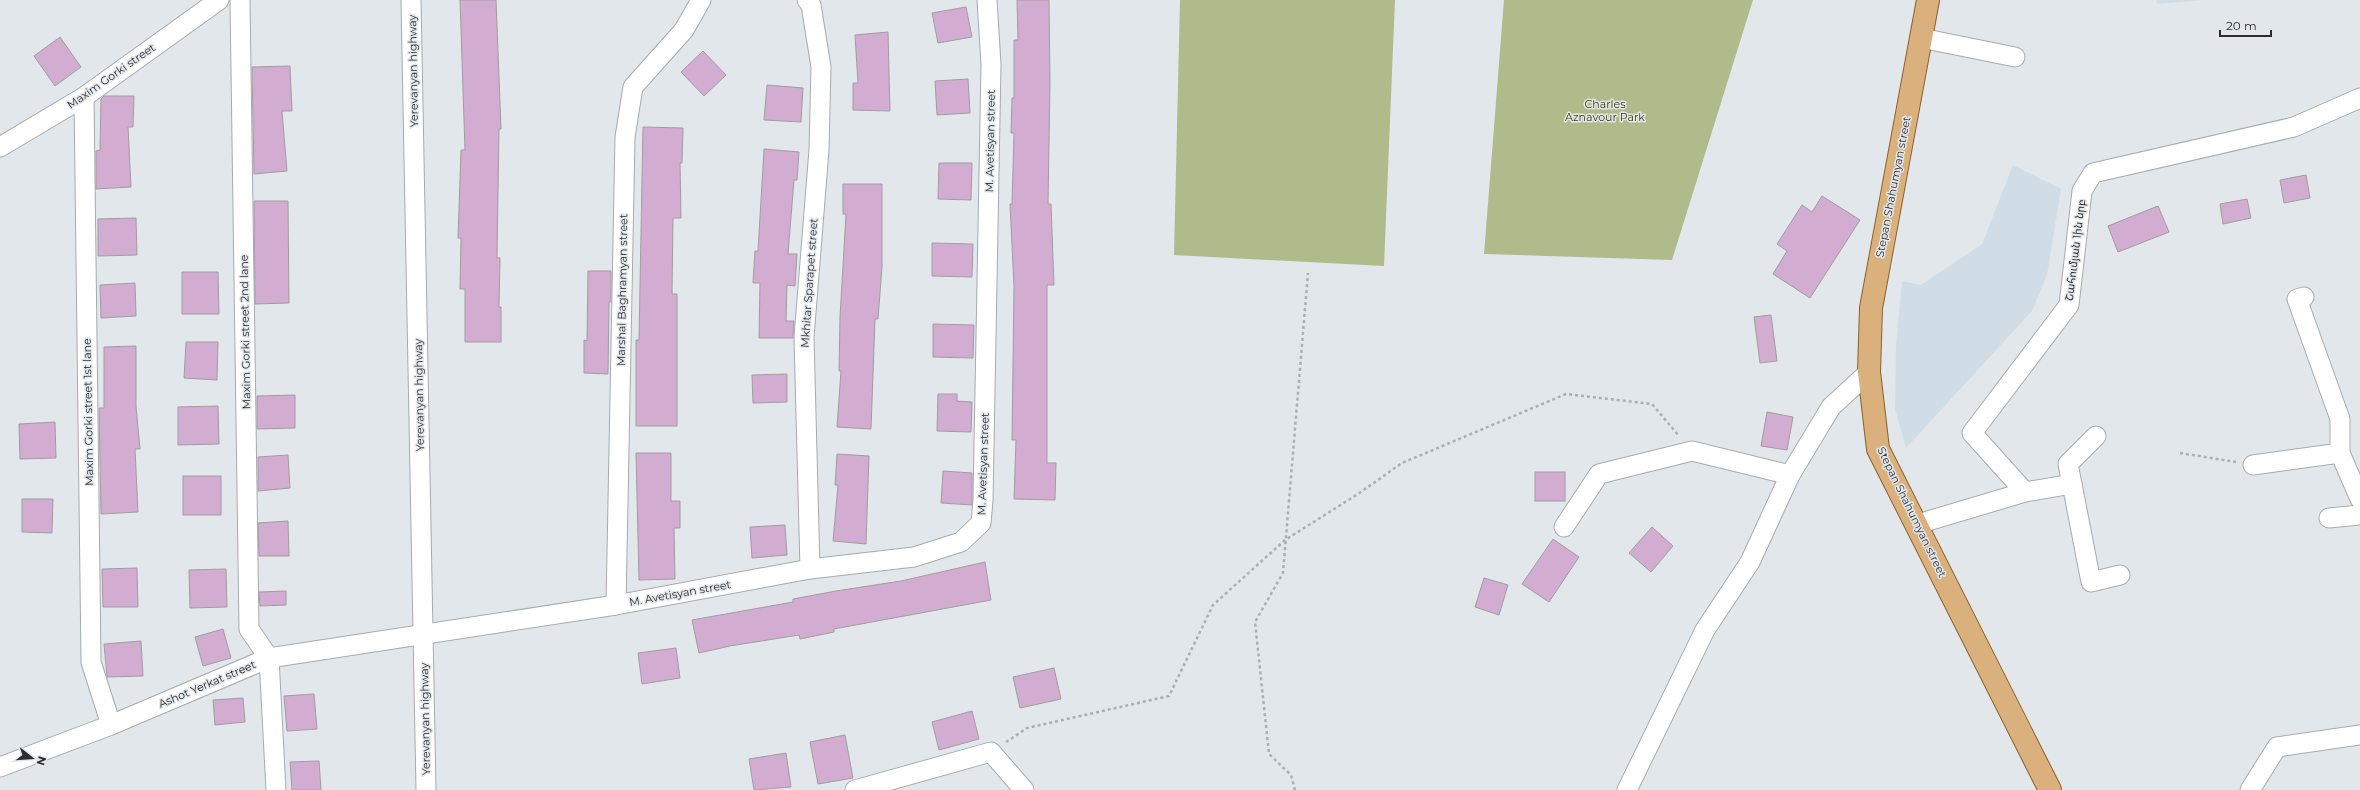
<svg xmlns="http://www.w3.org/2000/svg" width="2360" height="790" viewBox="0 0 2360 790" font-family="Montserrat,'Noto Sans Armenian',sans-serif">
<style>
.built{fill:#d1dde6}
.green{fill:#b0bb8b}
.building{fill:#d2acd1;stroke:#a29da1}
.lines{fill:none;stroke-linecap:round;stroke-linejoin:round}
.minor-casing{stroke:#a6abaf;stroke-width:21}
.major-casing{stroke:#8d6129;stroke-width:24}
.path{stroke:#aaafb2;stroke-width:2.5;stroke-dasharray:3 3;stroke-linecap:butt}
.minor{stroke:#fff;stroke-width:19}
.major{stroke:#dab17d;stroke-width:22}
.labels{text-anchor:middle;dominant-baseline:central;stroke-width:3;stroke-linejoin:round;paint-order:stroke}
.street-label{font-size:11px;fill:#2b2d2e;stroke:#e2e7eb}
.park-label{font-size:11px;fill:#343c02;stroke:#e2e7eb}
</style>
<rect width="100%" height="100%" fill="#e2e7eb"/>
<!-- built -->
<g class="built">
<polygon points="2156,0 2204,0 2157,4"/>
<polygon points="2013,165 2061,189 2047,275 2032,311 1906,448 1895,409 1896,345 1902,281 1921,285 1982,244"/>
</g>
<!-- green -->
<g class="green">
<polygon points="1180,0 1395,0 1384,266 1174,255"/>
<polygon points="1504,0 1753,0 1672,260 1484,254"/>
</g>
<!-- building -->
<g class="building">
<polygon points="460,0 496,0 501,129 499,129 497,258 500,258 499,307 501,307 501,342 465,342 465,289 460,289 461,238 458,238 461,150 465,150"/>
<polygon points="1017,0 1049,0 1050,82 1048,204 1051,204 1054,285 1047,285 1047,463 1056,463 1055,500 1014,499 1016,440 1012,440 1014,286 1010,204 1012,204 1014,133 1011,133 1012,98 1014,98 1014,40 1018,40"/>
<polygon points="966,7 972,37 938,43 932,13"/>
<polygon points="888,32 890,111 853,110 853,83 858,83 855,35"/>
<polygon points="60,37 81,67 55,86 34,56"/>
<polygon points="703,51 726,75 704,96 681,72"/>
<polygon points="290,66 292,111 282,111 287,171 254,174 252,67"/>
<polygon points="968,79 970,113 937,115 935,81"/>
<polygon points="767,85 803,88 801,122 764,120"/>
<polygon points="104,96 134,96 133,127 128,127 131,187 96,189 96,151 100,150 101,99"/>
<polygon points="643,127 683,128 682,163 680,163 681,218 673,218 672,294 677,294 677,426 636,426 636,340 639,340"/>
<polygon points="764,149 799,152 797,180 794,180 788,254 797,254 795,286 787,285 786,321 794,321 793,338 759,338 760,283 753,283 755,251 758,251"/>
<polygon points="939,163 972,163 971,200 938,199"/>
<polygon points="2306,175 2310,198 2284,203 2280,180"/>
<polygon points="843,184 882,184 882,267 878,319 875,319 871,429 837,427 841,371 839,371 840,317 846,214 843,214"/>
<polygon points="1822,196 1860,220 1810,298 1773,274 1787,251 1777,244 1802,205 1812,212"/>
<polygon points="2247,199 2251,218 2223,224 2220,204"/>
<polygon points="254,201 288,201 289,303 255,304"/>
<polygon points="2158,206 2169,232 2118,252 2108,226"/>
<polygon points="136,218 137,255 98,256 98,219"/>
<polygon points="932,243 973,244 972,277 932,276"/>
<polygon points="588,271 611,271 611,302 609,302 608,374 584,373 584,340 587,341"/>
<polygon points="182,272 218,272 219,314 182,314"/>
<polygon points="135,283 136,316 101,318 100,285"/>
<polygon points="1771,315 1777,361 1760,363 1754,317"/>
<polygon points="933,324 974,325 973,358 933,357"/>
<polygon points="186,342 218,342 217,380 184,378"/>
<polygon points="136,346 136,406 140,449 135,449 138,512 101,514 99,408 104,408 104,347"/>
<polygon points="787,374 787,402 753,403 752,375"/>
<polygon points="938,394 957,394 957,401 972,402 971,432 937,431"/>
<polygon points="295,395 295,428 257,429 257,396"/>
<polygon points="218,406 219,444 178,445 178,407"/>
<polygon points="1767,412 1793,417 1787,450 1761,446"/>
<polygon points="55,422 56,458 20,459 19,424"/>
<polygon points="636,453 671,453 671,501 680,501 680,528 674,528 675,579 639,580"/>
<polygon points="837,454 869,456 866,544 833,541 838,485 835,485"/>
<polygon points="288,455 290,488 258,491 258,457"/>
<polygon points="943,471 972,473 972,505 941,503"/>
<rect x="1535" y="472" width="30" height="29"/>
<rect x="183" y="476" width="38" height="39"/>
<polygon points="22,499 53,499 52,533 22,532"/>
<polygon points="288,521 289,556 259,556 258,523"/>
<polygon points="785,525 787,555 752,558 750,527"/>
<polygon points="1652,527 1673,546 1651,572 1629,553"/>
<polygon points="1553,539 1579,557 1549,602 1522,584"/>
<polygon points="985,562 991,600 834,629 834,632 800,639 799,635 730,646 699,653 692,620 793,602 793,599 836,591 901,581"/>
<polygon points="137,568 138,607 103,607 102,569"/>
<polygon points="226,569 227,607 190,608 189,570"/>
<polygon points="1484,578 1508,585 1499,615 1475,607"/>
<polygon points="286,591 286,605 260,606 259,592"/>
<polygon points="223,629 231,658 203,666 195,637"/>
<polygon points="141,641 143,676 107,677 104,644"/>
<polygon points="676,648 680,678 642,684 638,653"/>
<polygon points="1054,668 1061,699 1020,708 1013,677"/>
<polygon points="314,694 317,729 287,731 284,696"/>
<polygon points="243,698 245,722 215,725 213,700"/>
<polygon points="972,711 979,739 939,750 932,722"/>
<polygon points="845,735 853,778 818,784 810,742"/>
<polygon points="786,753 791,787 754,790 749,759"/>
<polygon points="319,761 321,790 292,790 290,762"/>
</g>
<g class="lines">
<defs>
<g id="minor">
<polyline points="240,0 249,629 269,658 276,790"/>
<polyline points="411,0 426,790"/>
<polyline points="807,0 811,5 821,67 819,150 804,337 810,569"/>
<polyline points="1921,38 2015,57"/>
<polyline points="84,97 91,662 111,725"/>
<polyline points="0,147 84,97 219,0"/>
<polyline points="2304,297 2297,299 2340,419 2340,453 2360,499"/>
<polyline points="2253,465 2340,453"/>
<polyline points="2072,484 2068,464 2096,436"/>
<polyline points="2025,492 2072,484 2091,582 2120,575"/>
<polyline points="2329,518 2360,515"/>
<polyline points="1918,524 2025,492 1972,433 2069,305 2082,191 2093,173 2294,127 2360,98"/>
<polyline points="1564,527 1599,474 1692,451 1790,475 1831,407 1869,372"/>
<polyline points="616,605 625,137 633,87 684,30 701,0"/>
<polyline points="0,767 111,725 269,658 616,605 810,569 914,557 961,542 981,523 983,500 991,64 987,0"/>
<polyline points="855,790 991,752 1024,790"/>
<polyline points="1627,790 1705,630 1750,562 1790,475"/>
<polyline points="2250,790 2277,747 2360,735"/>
</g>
<polyline id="major" points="1928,0 1871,308 1869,372 1878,449 2050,790"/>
</defs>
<!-- minor casing -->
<use href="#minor" class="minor-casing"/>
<!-- major casing -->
<use href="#major" class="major-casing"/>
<!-- path -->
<g class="path">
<polyline points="2180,453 2236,462"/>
<polyline points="1006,742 1027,728 1169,696 1213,605 1285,540 1358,494 1402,463 1566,394 1652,404 1679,436"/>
<polyline points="1295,790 1291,775 1269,754 1255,622 1283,573 1308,273"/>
</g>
<!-- minor -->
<use href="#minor" class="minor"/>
<!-- major -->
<use href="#major" class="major"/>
</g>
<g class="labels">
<!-- street labels -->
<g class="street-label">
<text transform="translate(413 71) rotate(-91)">Yerevanyan highway</text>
<text transform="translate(111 76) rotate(-35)">Maxim Gorki street</text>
<text transform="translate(990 141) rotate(-89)">M. Avetisyan street</text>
<text transform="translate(1893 187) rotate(-79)">Stepan Shahumyan street</text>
<text transform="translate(2075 250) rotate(-83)">Շահումյան 1ին նրբ</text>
<text transform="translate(809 283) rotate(-86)">Mkhitar Sparapet street</text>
<text transform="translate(622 290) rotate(-89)">Marshal Baghramyan street</text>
<text transform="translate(245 332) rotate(-91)">Maxim Gorki street 2nd lane</text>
<text transform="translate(419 395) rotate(-91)">Yerevanyan highway</text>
<text transform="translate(88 412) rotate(-91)">Maxim Gorki street 1st lane</text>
<text transform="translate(983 464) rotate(-88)">M. Avetisyan street</text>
<text transform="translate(1912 512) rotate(64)">Stepan Shahumyan street</text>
<text transform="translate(680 593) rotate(-10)">M. Avetisyan street</text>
<text transform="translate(207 684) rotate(-23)">Ashot Yerkat street</text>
<text transform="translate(425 719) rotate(-91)">Yerevanyan highway</text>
</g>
<!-- park labels -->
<g class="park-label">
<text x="1605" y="104">Charles<tspan x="1605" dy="13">Aznavour Park</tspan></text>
</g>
</g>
<!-- north arrow -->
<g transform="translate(32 758) rotate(107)" stroke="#e2e7eb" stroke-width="3" paint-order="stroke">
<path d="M0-3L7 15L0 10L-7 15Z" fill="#2b2d2e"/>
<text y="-6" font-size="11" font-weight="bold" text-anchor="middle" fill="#2b2d2e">N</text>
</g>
<!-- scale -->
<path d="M2220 30v6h51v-6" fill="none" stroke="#2b2d2e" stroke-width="2"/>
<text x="2226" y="30" font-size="12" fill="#2b2d2e" stroke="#e2e7eb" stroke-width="3" paint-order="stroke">20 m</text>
</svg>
